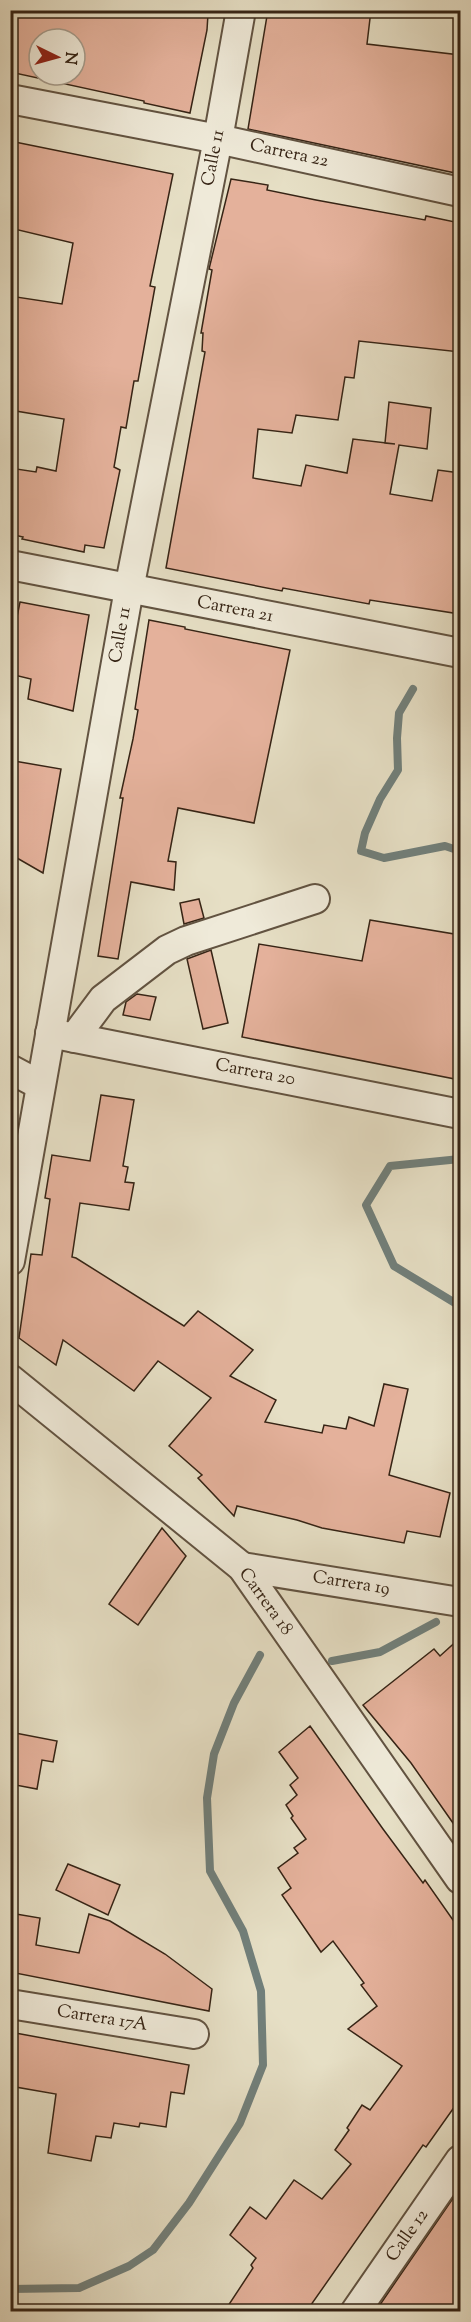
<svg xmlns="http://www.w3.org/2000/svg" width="471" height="2322" viewBox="0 0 471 2322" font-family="'Sorts Mill Goudy',serif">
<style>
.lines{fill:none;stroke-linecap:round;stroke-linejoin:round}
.stream{stroke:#717f7a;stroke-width:8}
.building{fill:#e4b19b;stroke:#362415;stroke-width:1.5;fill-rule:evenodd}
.minor-casing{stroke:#625341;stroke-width:32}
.minor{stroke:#efead9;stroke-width:28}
.labels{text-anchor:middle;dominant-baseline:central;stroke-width:4.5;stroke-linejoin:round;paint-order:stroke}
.street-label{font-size:18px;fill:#362415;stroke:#efead9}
</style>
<rect width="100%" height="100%" fill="#e6dfc5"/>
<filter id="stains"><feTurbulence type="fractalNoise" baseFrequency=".00333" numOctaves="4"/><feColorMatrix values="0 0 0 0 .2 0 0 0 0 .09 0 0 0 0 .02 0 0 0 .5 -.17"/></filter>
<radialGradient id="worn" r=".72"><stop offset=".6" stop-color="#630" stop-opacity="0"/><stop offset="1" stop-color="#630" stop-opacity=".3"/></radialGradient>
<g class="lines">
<!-- stream -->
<g class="stream">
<polyline points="413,689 399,713 397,738 398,770 380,799 365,833 361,851 384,858 445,846 460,851"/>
<polyline points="460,1159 390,1166 366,1205 394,1266 460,1306"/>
<polyline points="458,1565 460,1556"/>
<polyline points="332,1661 380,1652 436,1622"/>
<polyline points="10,2289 79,2288 129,2266 153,2250 189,2203 240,2123 263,2065 261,1991 243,1931 210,1871 207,1798 214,1754 234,1703 260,1655"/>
</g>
</g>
<!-- building -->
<g class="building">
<path d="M 10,10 L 204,10 L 204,14 L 208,14 L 207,30 L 190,113 L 144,103 L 144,101 L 10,72 L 16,35 L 10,34 ZM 39,39 L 75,39 L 75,75 L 39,75 Z"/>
<polygon points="268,10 371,10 367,44 460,55 460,174 248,129"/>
<polygon points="10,141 173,174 150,286 155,287 138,381 134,381 126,428 121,427 114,467 120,470 104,548 85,545 84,552 22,539 23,537 10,534 10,468 36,472 37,467 56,471 64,419 10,410 10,296 62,304 73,243 10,228"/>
<polygon points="231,179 268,185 267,190 316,200 425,220 426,216 460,223 460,352 359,341 354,378 345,377 338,420 296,415 292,433 258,429 253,478 301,486 306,465 347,473 353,439 395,444 385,443 389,402 431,408 427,449 399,445 390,494 432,501 438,470 460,473 460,614 370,600 369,604 283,588 282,591 166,568 205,352 202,351 203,333 201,333 212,270 209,269"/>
<polygon points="20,602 89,615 73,711 28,699 31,679 10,674 10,652"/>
<polygon points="149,620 185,627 185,629 290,650 254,823 178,808 168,861 176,862 174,890 131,882 118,959 98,956 123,798 120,798 133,739 138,710 135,709"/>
<polygon points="14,761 61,769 43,873 10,854 10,779"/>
<polygon points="199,899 204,918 184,924 180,903"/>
<polygon points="370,920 460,935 460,1080 242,1037 259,944 362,961"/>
<polygon points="211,950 228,1023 203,1029 187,959"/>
<polygon points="137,994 156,997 150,1020 123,1015 126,1002"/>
<polygon points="101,1095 134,1100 123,1166 128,1167 125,1182 134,1183 129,1210 80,1203 72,1257 76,1258 184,1326 198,1311 253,1350 230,1376 276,1400 265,1422 322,1433 324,1425 346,1429 349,1417 374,1426 384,1384 408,1389 389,1475 450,1493 440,1537 407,1531 404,1543 322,1528 297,1520 237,1506 234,1516 198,1478 202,1475 169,1446 211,1398 158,1361 134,1391 63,1340 56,1365 19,1338 31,1254 42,1255 50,1199 45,1198 52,1155 90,1161"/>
<polygon points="162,1528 186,1556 138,1625 109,1604"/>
<polygon points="460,1638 460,1833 411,1763 363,1705 434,1649 440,1656"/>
<polygon points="310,1726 383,1829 423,1883 425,1880 460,1930 460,2099 426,2147 423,2145 306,2312 224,2312 253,2268 251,2265 256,2258 230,2235 250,2207 266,2219 294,2180 322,2199 351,2164 335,2150 349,2130 347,2128 362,2105 370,2110 402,2066 348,2029 377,2006 361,1985 364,1983 333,1941 321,1952 282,1895 291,1888 278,1868 298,1853 294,1848 306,1839 291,1818 293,1816 286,1805 297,1795 290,1785 298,1778 279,1752"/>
<polygon points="10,1732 57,1741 53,1762 42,1760 37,1789 10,1784"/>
<polygon points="68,1864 120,1885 108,1915 56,1890"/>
<polygon points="10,1913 40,1918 36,1945 79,1953 89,1914 110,1921 165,1954 212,1989 209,2011 10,1972"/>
<polygon points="10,2032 189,2065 184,2094 171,2092 166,2127 140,2123 139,2127 114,2123 111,2138 96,2136 91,2161 48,2153 56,2094 10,2086"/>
<polygon points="460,2188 460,2312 375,2312"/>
</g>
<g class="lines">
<defs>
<g id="minor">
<polyline points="10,99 218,139 460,192"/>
<polyline points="10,565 460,653"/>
<polyline points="50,1033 460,1114"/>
<polyline points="74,1038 103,999 167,950 186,941 315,899"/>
<polyline points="10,1069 40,1085"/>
<polyline points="10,1261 129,589 218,139 241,10"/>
<polyline points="10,1379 242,1567 460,1879"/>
<polyline points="242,1567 460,1602"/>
<polyline points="10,2004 194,2034"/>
<polyline points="355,2312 460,2160"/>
</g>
</defs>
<!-- minor casing -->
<use href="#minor" class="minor-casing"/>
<!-- minor -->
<use href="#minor" class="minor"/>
</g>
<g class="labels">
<!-- street labels -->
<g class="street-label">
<text transform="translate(289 154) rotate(12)">Carrera 22</text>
<text transform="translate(214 158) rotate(-79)">Calle 11</text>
<text transform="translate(235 610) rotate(11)">Carrera 21</text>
<text transform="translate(121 635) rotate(-80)">Calle 11</text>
<text transform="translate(255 1073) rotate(11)">Carrera 20</text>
<text transform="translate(351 1584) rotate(9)">Carrera 19</text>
<text transform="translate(265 1602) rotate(54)">Carrera 18</text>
<text transform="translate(102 2019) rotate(9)">Carrera 17A</text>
<text transform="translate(408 2236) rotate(-55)">Calle 12</text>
</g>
</g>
<!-- margin -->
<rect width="471" height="2322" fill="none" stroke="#e6dfc5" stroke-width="36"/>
<rect x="12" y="12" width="447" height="2298" fill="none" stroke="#362415" stroke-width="3"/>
<rect x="18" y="18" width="435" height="2286" fill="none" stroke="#362415" stroke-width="1.5"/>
<!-- north arrow -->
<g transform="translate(57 57) rotate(95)"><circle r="28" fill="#efead9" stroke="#a59b8b" stroke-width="1.5"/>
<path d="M0-4.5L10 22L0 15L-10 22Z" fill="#8f2418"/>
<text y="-9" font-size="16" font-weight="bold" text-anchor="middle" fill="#362415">N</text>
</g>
<rect width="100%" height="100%" filter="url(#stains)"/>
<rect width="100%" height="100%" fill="url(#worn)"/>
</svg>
